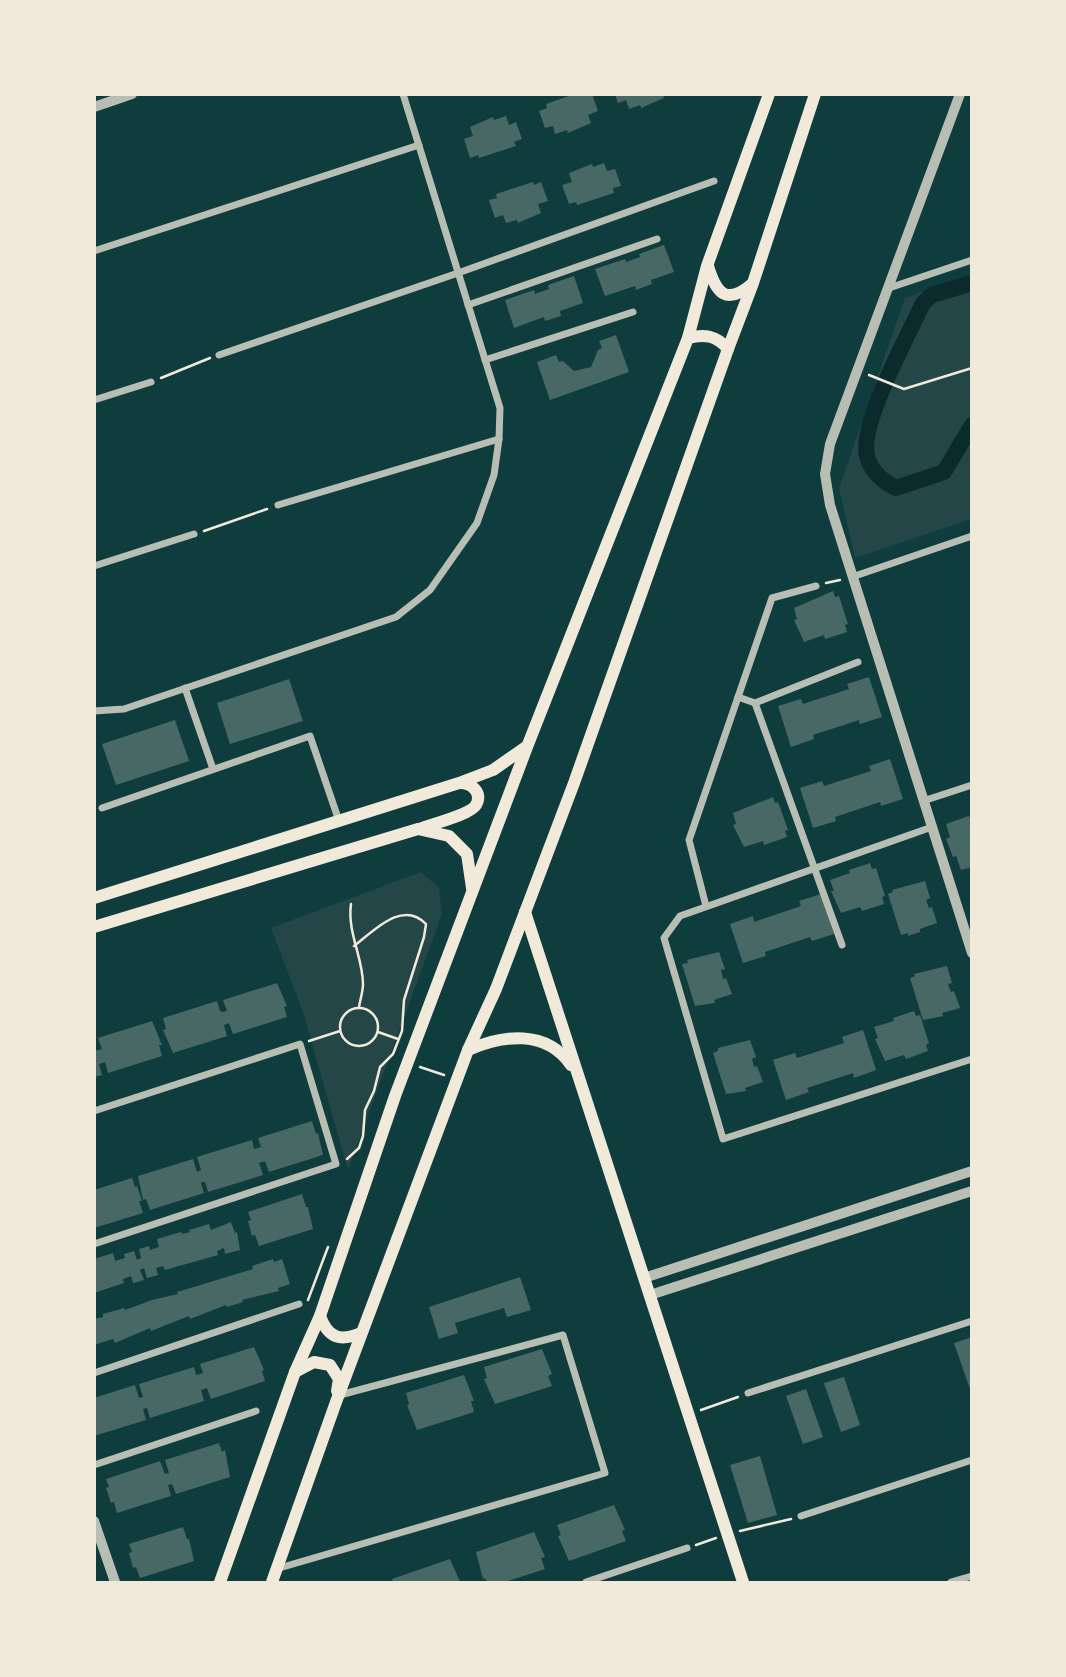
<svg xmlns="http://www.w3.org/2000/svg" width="1066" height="1677" viewBox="0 0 1066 1677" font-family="'PT Sans Narrow',sans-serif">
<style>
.green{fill:#244646}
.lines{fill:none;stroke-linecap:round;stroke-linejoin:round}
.canal{stroke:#0a2a2b;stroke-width:16}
.building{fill:#486865}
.path{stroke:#f1e9da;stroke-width:2.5}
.minor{stroke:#b8beb3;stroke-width:7}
.tertiary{stroke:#b8beb3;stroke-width:10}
.secondary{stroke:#f1e9da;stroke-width:12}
</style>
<rect width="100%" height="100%" fill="#0f3d3e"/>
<!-- green -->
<g class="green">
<polygon points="971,275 971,519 855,558 839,488 905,298"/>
<polygon points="421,872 439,888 442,914 348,1170 303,1012 271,928"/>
</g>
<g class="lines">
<!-- canal -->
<path class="canal" d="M 972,283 L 932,295 L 923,303 C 908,336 859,424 867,456 C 871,472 882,481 896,488 L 944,472 L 972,425"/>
</g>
<!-- building -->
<g class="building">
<polygon points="575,94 592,94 598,111 588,115 591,123 568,133 567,130 555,134 553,126 545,128 539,111 547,108 546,104"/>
<polygon points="615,94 663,94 664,98 641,108 640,105 629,109 626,100 618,103"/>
<polygon points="506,116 509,125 516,122 522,139 514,142 516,146 479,158 478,155 470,158 464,139 473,136 470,127 493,117 494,120"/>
<polygon points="604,163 607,171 615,169 621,186 613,188 614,193 577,205 576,202 569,204 562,185 572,182 569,173 592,164 593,167"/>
<polygon points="533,182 534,185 541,182 548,201 538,204 541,213 518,223 517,220 506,223 503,215 495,218 489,200 497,198 496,194"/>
<polygon points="664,245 674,272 651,280 652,284 636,290 635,286 605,296 595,269 625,259 626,262 640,257 639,254"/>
<polygon points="574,276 583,303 560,311 561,316 545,321 544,317 514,328 505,300 534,290 535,294 549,289 548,285"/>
<polygon points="616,335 629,372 550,400 537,362 556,355 559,362 563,361 574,371 591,367 598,350 602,348 599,341"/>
<polygon points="833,591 835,597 839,596 848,624 845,625 847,632 825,639 824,635 804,642 794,620 797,619 794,608"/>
<polygon points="869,677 882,717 860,724 859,720 813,735 814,739 791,747 778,706 801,699 803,704 849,689 847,684"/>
<polygon points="289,679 303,721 230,744 217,703"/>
<polygon points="175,720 189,761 116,785 102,744"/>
<polygon points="890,759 903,799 881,806 880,802 835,817 836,821 813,828 800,788 822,781 824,786 871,771 869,766"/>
<polygon points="773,797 775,803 778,802 788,830 785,831 787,837 764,845 763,841 744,847 733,825 736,824 733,813"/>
<polygon points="969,816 972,824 972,867 961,870 956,856 953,857 946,839 950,837 946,824"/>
<polygon points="870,863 872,869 876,868 885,896 882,897 884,904 862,911 860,907 841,913 831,891 834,891 830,880 850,873 849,870"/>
<polygon points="925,881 930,898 926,900 929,908 932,907 937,923 920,929 920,932 908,936 908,933 901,935 888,894 893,892 892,890"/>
<polygon points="821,894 834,934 812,941 810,937 765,952 766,956 743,963 730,924 753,916 754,922 801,906 799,901"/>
<polygon points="719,952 725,969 721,970 723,979 726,978 732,994 714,1000 715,1003 695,1006 682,964 688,963 687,960"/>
<polygon points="947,966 952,983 948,984 951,992 954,991 960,1008 942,1013 943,1016 923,1020 910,978 915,976 914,974"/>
<polygon points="277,983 287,1006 284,1007 287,1017 233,1034 229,1023 227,1024 224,1025 227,1036 173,1053 163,1030 166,1029 163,1018 217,1001 220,1011 223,1012 227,1011 223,1000"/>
<polygon points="914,1011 916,1016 920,1015 929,1043 926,1045 928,1051 906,1059 904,1055 885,1061 875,1039 878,1038 874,1027 894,1021 893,1018"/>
<polygon points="152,1021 162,1045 159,1045 162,1056 108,1073 105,1062 99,1064 102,1075 94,1077 94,1051 102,1049 98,1038"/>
<polygon points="863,1030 876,1070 854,1078 853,1073 807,1088 809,1092 786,1100 773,1060 795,1053 797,1058 844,1043 842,1037"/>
<polygon points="750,1040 756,1057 752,1059 754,1067 757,1066 763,1082 745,1088 746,1091 726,1094 713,1053 718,1051 718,1048"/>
<polygon points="312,1121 316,1134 318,1133 323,1155 269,1172 265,1161 259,1163 263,1175 208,1192 205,1182 202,1182 201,1183 204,1193 150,1210 146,1199 143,1200 138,1176 193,1159 197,1172 201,1170 197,1157 252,1140 254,1149 258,1148 261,1147 258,1138"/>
<polygon points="132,1178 135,1187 137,1186 142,1201 139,1201 143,1213 94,1228 94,1190"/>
<polygon points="302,1194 306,1207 308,1207 313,1229 259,1246 255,1235 252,1236 248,1221 251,1220 248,1212"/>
<polygon points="231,1222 235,1233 237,1232 240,1250 225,1254 224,1248 217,1251 218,1255 165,1270 163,1266 156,1268 158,1275 147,1278 144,1268 140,1270 144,1280 133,1283 131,1276 123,1279 124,1283 94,1293 94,1259 113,1253 115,1261 125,1258 124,1254 134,1251 137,1260 141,1258 139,1249 149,1246 150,1250 159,1247 157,1239 181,1232 182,1234 190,1232 189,1230 209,1224 211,1230"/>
<polygon points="273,1259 274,1262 282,1259 290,1284 278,1288 279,1291 242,1300 243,1302 227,1307 226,1305 190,1319 189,1316 151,1331 150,1328 115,1343 113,1339 94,1345 94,1319 103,1317 103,1314 124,1308 125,1310 152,1300 178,1294 177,1292 253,1269 252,1266"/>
<polygon points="520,1277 531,1310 507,1317 504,1308 455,1323 458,1333 439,1339 429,1307"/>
<polygon points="972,1337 972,1392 971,1392 954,1343"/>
<polygon points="254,1347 264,1370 262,1371 265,1381 211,1399 207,1388 201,1390 204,1401 150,1418 147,1408 143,1409 146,1420 94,1436 94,1398 135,1385 139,1398 143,1397 139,1384 194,1367 196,1375 200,1374 203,1373 200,1364"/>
<polygon points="542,1349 552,1374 548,1376 552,1386 495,1404 484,1379 487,1378 484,1367"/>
<polygon points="464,1375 474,1401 471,1401 474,1412 417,1430 407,1405 409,1404 406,1393"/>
<polygon points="844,1377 860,1425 841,1432 824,1383"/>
<polygon points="806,1389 823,1437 803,1444 786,1396"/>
<polygon points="219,1443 222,1452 225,1450 230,1477 176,1494 172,1484 168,1485 171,1496 117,1513 114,1502 111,1503 106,1488 109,1487 106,1479 160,1461 165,1474 169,1473 165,1460"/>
<polygon points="760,1456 777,1515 748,1523 730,1465"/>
<polygon points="614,1505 625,1530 622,1531 626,1541 569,1561 558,1536 561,1535 557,1525"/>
<polygon points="183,1527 187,1539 189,1539 194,1561 140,1578 136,1567 133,1568 129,1553 132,1552 129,1544"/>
<polygon points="534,1532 545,1557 541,1558 545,1569 505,1582 487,1582 485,1578 483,1579 476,1552"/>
<polygon points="450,1559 460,1582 393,1582 392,1579"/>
</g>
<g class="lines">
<!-- path -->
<g class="path">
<polyline points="869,375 904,389 972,368"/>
<polyline points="161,378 210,358"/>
<polyline points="204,531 267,509"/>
<polyline points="826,583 840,580"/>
<path d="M 351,904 C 347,932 363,958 363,984 C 363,992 360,1000 359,1007"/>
<circle cx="359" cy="1027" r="19"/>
<polyline points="378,1032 398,1039"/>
<polyline points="309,1041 340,1031"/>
<polyline points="420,1067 444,1075"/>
<path d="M 347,1159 L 359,1148 L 363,1136 L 365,1110 L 374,1091 L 380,1067 L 393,1054 L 402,1031 L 404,1000 L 424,937 L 426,924 C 402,899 373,932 354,946"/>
<polyline points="308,1300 328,1247"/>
<polyline points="701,1410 738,1397"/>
<polyline points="740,1531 791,1519"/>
<polyline points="696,1545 716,1538"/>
</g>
<!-- minor -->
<g class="minor">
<polyline points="94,251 419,145"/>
<polyline points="889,288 972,260"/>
<polyline points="468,305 657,239"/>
<polyline points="219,355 458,273 714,181"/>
<polyline points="485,360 633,312"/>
<polyline points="94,400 151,382"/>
<polyline points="278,505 499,439"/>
<polyline points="94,566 194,534"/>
<polyline points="852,577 972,536"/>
<polyline points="185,688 213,769"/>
<polyline points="738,697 755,703 842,945"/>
<polyline points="755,703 858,662"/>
<polyline points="94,711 124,709 396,617 430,590 477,523 494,475 499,439 500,408 403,94"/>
<polyline points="923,801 972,785"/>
<polyline points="102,808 310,736 339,821"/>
<polyline points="932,827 680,916 664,938 723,1139 972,1059"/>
<polyline points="706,906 689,840 772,598 816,586"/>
<polyline points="94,1111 300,1044 336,1164 94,1244"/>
<polyline points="94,1373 299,1304"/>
<polyline points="748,1393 972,1321"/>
<polyline points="94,1465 256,1411"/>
<polyline points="801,1516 972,1460"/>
<polyline points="276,1569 605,1473 563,1335 340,1395"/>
<polyline points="586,1582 687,1548"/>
<polyline points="951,1582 972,1576"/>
</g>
<!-- tertiary -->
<g class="tertiary">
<polyline points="960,94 830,444 825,474 830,505 972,953"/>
<polyline points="94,107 132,94"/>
<polyline points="644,1278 972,1171"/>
<polyline points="650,1295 972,1191"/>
<polyline points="94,1521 115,1582"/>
</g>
<!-- secondary -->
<g class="secondary">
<path d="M 708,266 C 716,293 726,306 752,284"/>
<path d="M 688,338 C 704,334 716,335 728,349"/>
<path d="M 419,829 C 431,824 470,815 476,805 C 483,792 471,783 460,783"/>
<polyline points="94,898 459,783 493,770 526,747"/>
<polyline points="525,912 743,1582"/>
<polyline points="94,927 418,829 449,836 467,854 472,888"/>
<path d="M 468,1050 C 503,1035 546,1029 571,1065"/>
<path d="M 320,1316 C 328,1338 340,1342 361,1333"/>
<polyline points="295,1372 314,1362 330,1365 339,1379 337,1391"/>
<polyline points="220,1582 295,1372 320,1316 395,1096 527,747 688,338 707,266 769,94"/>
<polyline points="272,1582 336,1402 468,1050 496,989 574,783 728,349 753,283 815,94"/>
</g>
</g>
<!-- border -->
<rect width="1066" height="1677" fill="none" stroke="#f1e9da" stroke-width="192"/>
</svg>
